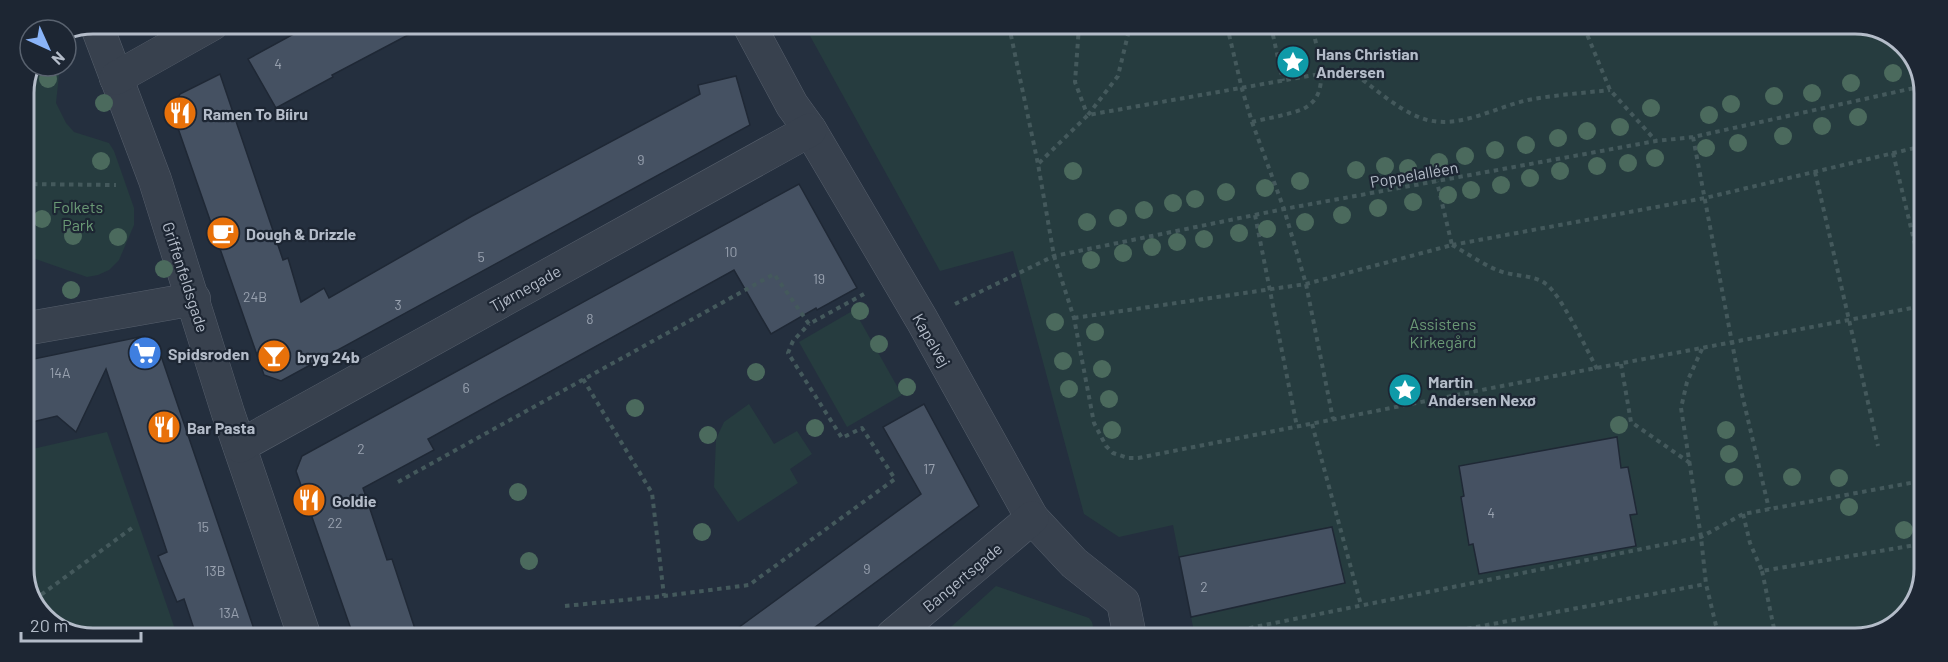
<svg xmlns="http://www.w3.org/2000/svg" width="1948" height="662" viewBox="0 0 1948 662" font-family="Barlow,sans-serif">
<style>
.green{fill:#263c3f}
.building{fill:#455162;stroke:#1f2835;stroke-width:1.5}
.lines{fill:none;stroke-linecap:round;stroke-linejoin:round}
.minor-casing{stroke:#565f6c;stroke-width:34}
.path{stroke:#44595c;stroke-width:4;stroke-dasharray:4.5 4.5;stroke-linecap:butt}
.minor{stroke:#38414e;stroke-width:33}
.tree{fill:#4b6a5d}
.labels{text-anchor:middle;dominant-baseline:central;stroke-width:4.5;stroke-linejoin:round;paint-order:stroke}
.number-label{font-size:14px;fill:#98a1af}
.poi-label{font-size:16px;font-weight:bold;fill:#b4bcc9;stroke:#1d2633;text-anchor:start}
.street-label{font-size:16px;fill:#b4bcc9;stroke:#1d2633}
.park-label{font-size:16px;fill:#6b9a76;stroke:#1d2633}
.rim{fill:none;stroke:#b4bcc9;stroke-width:3}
</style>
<rect width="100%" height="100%" fill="#242f3e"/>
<!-- green -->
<g class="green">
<polygon points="804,25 1876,28 1909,51 1924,89 1920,590 1896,624 1855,638 1195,637 1173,525 1119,537 1084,514 1013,251 940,271"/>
<polygon points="35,66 60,66 56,103 66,123 74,132 109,143 114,151 134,208 134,225 119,260 109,270 98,275 87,277 24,255 24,90"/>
<polygon points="854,310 902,395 847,427 799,342"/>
<polygon points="749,404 774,444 797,431 812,454 790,469 798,483 738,522 714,487 716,439 724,422"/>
<polygon points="107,432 177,635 72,634 39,611 24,573 24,441 28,450"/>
<polygon points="996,586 1089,618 1092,622 1095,636 941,636"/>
</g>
<!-- building -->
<g class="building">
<polygon points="312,24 354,25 427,25 332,75 333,77 276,108 248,59"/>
<polygon points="220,74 283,260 288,258 301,302 324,288 329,298 472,216 700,94 698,85 736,76 750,125 281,381 264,375 172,111 180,94"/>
<polygon points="799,184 857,288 817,310 816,308 771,334 734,270 428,439 434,450 363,488 387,560 392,559 417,635 353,635 296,471 302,456"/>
<polygon points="144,336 157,344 256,635 196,635 184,599 177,602 158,556 167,552 106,369 76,432 57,416 24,424 24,361"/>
<polygon points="924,404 979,506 803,636 727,636 921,494 883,427"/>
<polygon points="1617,437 1621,468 1628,467 1637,514 1630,515 1636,546 1479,574 1473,544 1469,545 1461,497 1464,496 1459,466"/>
<polygon points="1332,527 1345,583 1191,617 1179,557"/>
</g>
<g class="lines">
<defs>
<g id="minor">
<polyline points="96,24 155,180 228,413 304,635"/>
<polyline points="749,25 792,105 810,130 922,320 1032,518 1074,563 1123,602 1130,637"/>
<polyline points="116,78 212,24"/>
<polyline points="24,329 194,299"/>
<polyline points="240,446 810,130"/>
<polyline points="892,636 1032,518"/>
</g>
</defs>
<!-- minor casing -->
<use href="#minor" class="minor-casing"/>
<!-- path -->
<g class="path">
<polyline points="1009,26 1038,164 1054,256 1074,318 1094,423 1106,446 1113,453 1128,458 1138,458 1502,386 1922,306"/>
<polyline points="1079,26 1075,82 1087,114"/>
<path d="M 1227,26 L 1242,89 L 1252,122 C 1268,118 1288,115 1303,109 C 1334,94 1317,51 1312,26"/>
<polyline points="1271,26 1283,81"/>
<polyline points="1584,27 1610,90 1656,141"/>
<polyline points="1088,115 1118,76 1130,26"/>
<polyline points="1252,122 1284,209 1306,284 1333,419"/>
<polyline points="1693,137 1741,390 1769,509"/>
<polyline points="1893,153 1923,278"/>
<path d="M 1039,163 L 1088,115 L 1348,69 C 1370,84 1396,109 1421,118 C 1457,131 1492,108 1528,100 C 1554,95 1583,93 1610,90"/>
<polyline points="1815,172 1878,446"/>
<polyline points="24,184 116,185"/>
<polyline points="1255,215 1297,427"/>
<polyline points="1452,245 1705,198 1923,146"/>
<path d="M 1452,245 C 1467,253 1482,264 1497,270 C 1513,277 1533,274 1546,284 C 1561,295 1587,350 1597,369"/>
<polyline points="955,304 1054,256 1284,209 1656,141 1693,137 1923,86"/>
<polyline points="1074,318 1306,284 1452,245 1437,182"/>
<polyline points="1702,349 1687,382 1681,408 1701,537 1706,584 1719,638"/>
<polyline points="1621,364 1631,422 1690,463"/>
<polyline points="583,379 652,493 664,596"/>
<polyline points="1312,424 1361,605"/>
<polyline points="398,482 774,274 809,324 864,294"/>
<polyline points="1743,514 1750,543 1762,571 1921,544"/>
<polyline points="1762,571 1776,638"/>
<polyline points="34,600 132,528"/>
<polyline points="565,606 664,596 749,585 895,479 862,428 842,438 788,353 793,341 809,324"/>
<polyline points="1478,627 1480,637"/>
<polyline points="1240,629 1242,637"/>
<polyline points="1205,637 1701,537 1743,514 1921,481"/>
<polyline points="1423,637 1706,584"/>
</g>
<!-- minor -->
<use href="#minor" class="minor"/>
</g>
<!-- trees -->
<g class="tree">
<circle cx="1893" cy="73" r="9"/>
<circle cx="48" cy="79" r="9"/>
<circle cx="1851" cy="83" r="9"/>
<circle cx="1812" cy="93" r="9"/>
<circle cx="1774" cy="96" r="9"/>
<circle cx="104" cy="103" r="9"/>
<circle cx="1731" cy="104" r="9"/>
<circle cx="1651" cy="108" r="9"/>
<circle cx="1709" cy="115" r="9"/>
<circle cx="1858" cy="117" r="9"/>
<circle cx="1822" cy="126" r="9"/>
<circle cx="1620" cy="127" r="9"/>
<circle cx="1587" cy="131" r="9"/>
<circle cx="1783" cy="136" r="9"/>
<circle cx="1558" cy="138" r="9"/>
<circle cx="1738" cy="143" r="9"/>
<circle cx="1526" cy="145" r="9"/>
<circle cx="1706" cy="148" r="9"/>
<circle cx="1495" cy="150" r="9"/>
<circle cx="1465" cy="156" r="9"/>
<circle cx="1655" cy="158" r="9"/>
<circle cx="101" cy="161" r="9"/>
<circle cx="1439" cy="162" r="9"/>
<circle cx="1628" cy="163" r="9"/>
<circle cx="1385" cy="166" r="9"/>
<circle cx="1597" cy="166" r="9"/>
<circle cx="1408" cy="168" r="9"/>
<circle cx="1356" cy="170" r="9"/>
<circle cx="1073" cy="171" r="9"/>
<circle cx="1560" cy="171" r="9"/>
<circle cx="1530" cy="178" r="9"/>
<circle cx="1300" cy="181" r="9"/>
<circle cx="1501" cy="185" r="9"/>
<circle cx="1265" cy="188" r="9"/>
<circle cx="1471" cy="190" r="9"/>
<circle cx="1226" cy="192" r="9"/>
<circle cx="1448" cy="195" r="9"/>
<circle cx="1195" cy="199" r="9"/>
<circle cx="1413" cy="202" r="9"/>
<circle cx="1173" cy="203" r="9"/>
<circle cx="1378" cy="208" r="9"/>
<circle cx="1144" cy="210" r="9"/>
<circle cx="1342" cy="215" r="9"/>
<circle cx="1118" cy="218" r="9"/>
<circle cx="42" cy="219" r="9"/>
<circle cx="1087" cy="222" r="9"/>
<circle cx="1305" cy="222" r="9"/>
<circle cx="1267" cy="229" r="9"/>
<circle cx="1239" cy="233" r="9"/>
<circle cx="73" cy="236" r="9"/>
<circle cx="118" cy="237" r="9"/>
<circle cx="1204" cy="239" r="9"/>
<circle cx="1177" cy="242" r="9"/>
<circle cx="1152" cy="247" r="9"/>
<circle cx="1123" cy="253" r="9"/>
<circle cx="1091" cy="260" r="9"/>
<circle cx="164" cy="269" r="9"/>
<circle cx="71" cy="290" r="9"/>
<circle cx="860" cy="311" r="9"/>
<circle cx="1055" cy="322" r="9"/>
<circle cx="1095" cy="332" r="9"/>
<circle cx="879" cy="344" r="9"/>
<circle cx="1063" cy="361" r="9"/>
<circle cx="1102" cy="369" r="9"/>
<circle cx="756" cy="372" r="9"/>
<circle cx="907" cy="387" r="9"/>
<circle cx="1069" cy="389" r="9"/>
<circle cx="1109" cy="399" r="9"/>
<circle cx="635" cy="408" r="9"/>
<circle cx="1619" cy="425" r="9"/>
<circle cx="815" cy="428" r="9"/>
<circle cx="1112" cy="430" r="9"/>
<circle cx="1726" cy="430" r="9"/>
<circle cx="708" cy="435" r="9"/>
<circle cx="1729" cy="454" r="9"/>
<circle cx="1734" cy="477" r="9"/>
<circle cx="1792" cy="477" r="9"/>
<circle cx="1839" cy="478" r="9"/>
<circle cx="518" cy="492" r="9"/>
<circle cx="1849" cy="507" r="9"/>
<circle cx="1904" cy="530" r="9"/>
<circle cx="702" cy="532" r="9"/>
<circle cx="529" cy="561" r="9"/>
</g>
<!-- icons -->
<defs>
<symbol id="sight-disc" viewBox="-11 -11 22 22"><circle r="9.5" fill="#0f9aa8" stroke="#1d2633"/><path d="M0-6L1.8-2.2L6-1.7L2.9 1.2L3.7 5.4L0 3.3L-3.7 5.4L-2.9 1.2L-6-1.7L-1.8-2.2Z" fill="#fff"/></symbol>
<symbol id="restaurant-disc" viewBox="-11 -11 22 22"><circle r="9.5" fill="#e8710a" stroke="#1d2633"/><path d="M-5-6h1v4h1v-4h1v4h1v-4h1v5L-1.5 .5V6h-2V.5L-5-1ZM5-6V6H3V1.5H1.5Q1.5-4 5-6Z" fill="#fff"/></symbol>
<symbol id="cafe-disc" viewBox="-11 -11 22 22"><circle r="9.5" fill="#e8710a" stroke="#1d2633"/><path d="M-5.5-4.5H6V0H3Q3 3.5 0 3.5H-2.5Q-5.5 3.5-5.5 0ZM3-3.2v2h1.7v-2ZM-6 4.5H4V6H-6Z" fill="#fff"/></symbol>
<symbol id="supermarket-disc" viewBox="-11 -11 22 22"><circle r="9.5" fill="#3f7fe0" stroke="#1d2633"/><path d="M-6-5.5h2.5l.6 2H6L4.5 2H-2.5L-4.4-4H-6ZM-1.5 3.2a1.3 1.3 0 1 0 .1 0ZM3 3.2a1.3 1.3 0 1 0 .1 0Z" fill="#fff"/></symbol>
<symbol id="bar-disc" viewBox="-11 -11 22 22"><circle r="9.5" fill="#e8710a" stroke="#1d2633"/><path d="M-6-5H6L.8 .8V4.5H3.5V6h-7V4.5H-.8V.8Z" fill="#fff"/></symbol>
</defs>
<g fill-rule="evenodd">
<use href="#sight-disc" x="1274" y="43" width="38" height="38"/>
<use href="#restaurant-disc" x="161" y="94" width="38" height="38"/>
<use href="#cafe-disc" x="204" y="214" width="38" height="38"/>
<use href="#supermarket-disc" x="126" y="334" width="38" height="38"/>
<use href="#bar-disc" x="255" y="337" width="38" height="38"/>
<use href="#sight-disc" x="1386" y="371" width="38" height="38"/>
<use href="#restaurant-disc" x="145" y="408" width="38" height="38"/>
<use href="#restaurant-disc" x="290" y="481" width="38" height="38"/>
</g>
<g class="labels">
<!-- number labels -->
<g class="number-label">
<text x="278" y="63">4</text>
<text x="641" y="159">9</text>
<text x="731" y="251">10</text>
<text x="481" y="256">5</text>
<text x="819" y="278">19</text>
<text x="255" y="296">24B</text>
<text x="398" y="304">3</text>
<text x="590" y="318">8</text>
<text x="60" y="372">14A</text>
<text x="466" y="387">6</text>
<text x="361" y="448">2</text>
<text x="929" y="468">17</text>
<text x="1491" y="512">4</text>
<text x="335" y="522">22</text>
<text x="203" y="526">15</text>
<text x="867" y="568">9</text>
<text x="215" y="570">13B</text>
<text x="1204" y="586">2</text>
<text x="229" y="612">13A</text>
</g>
<!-- poi labels -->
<g class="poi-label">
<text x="1316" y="53">Hans Christian<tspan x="1316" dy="18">Andersen</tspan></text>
<text x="203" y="113">Ramen To Bíiru</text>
<text x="246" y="233">Dough &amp; Drizzle</text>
<text x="168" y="353">Spidsroden</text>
<text x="297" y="356">bryg 24b</text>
<text x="1428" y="381">Martin<tspan x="1428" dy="18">Andersen Nexø</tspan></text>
<text x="187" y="427">Bar Pasta</text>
<text x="332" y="500">Goldie</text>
</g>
<!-- street labels -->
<g class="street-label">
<text transform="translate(1414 174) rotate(-10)">Poppelalléen</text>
<text transform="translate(186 277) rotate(72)">Griffenfeldsgade</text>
<text transform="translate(525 288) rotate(-29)">Tjørnegade</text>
<text transform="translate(932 340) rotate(60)">Kapelvej</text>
<text transform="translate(962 577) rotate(-40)">Bangertsgade</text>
</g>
<!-- park labels -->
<g class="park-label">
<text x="78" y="206">Folkets<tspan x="78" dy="18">Park</tspan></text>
<text x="1443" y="323">Assistens<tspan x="1443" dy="18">Kirkegård</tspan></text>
</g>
</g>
<!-- crop -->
<path d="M0 0H1948V662H0ZM93 34H1855A59 59 0 0 1 1914 93V569A59 59 0 0 1 1855 628H93A59 59 0 0 1 34 569V93A59 59 0 0 1 93 34Z" fill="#1d2633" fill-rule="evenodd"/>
<path class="rim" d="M93 34H1855A59 59 0 0 1 1914 93V569A59 59 0 0 1 1855 628H93A59 59 0 0 1 34 569V93A59 59 0 0 1 93 34Z"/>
<!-- north arrow -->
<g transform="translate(48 48) rotate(135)"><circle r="28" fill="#1d2633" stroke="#59626f" stroke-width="1.5"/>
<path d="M0-4.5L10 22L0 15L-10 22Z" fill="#8ab4f8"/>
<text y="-9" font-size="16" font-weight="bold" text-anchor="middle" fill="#b4bcc9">N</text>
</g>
<!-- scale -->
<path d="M21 632v9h120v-9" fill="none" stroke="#b4bcc9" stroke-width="3"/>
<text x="30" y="632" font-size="18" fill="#b4bcc9" stroke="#1d2633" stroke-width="4.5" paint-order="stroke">20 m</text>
</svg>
